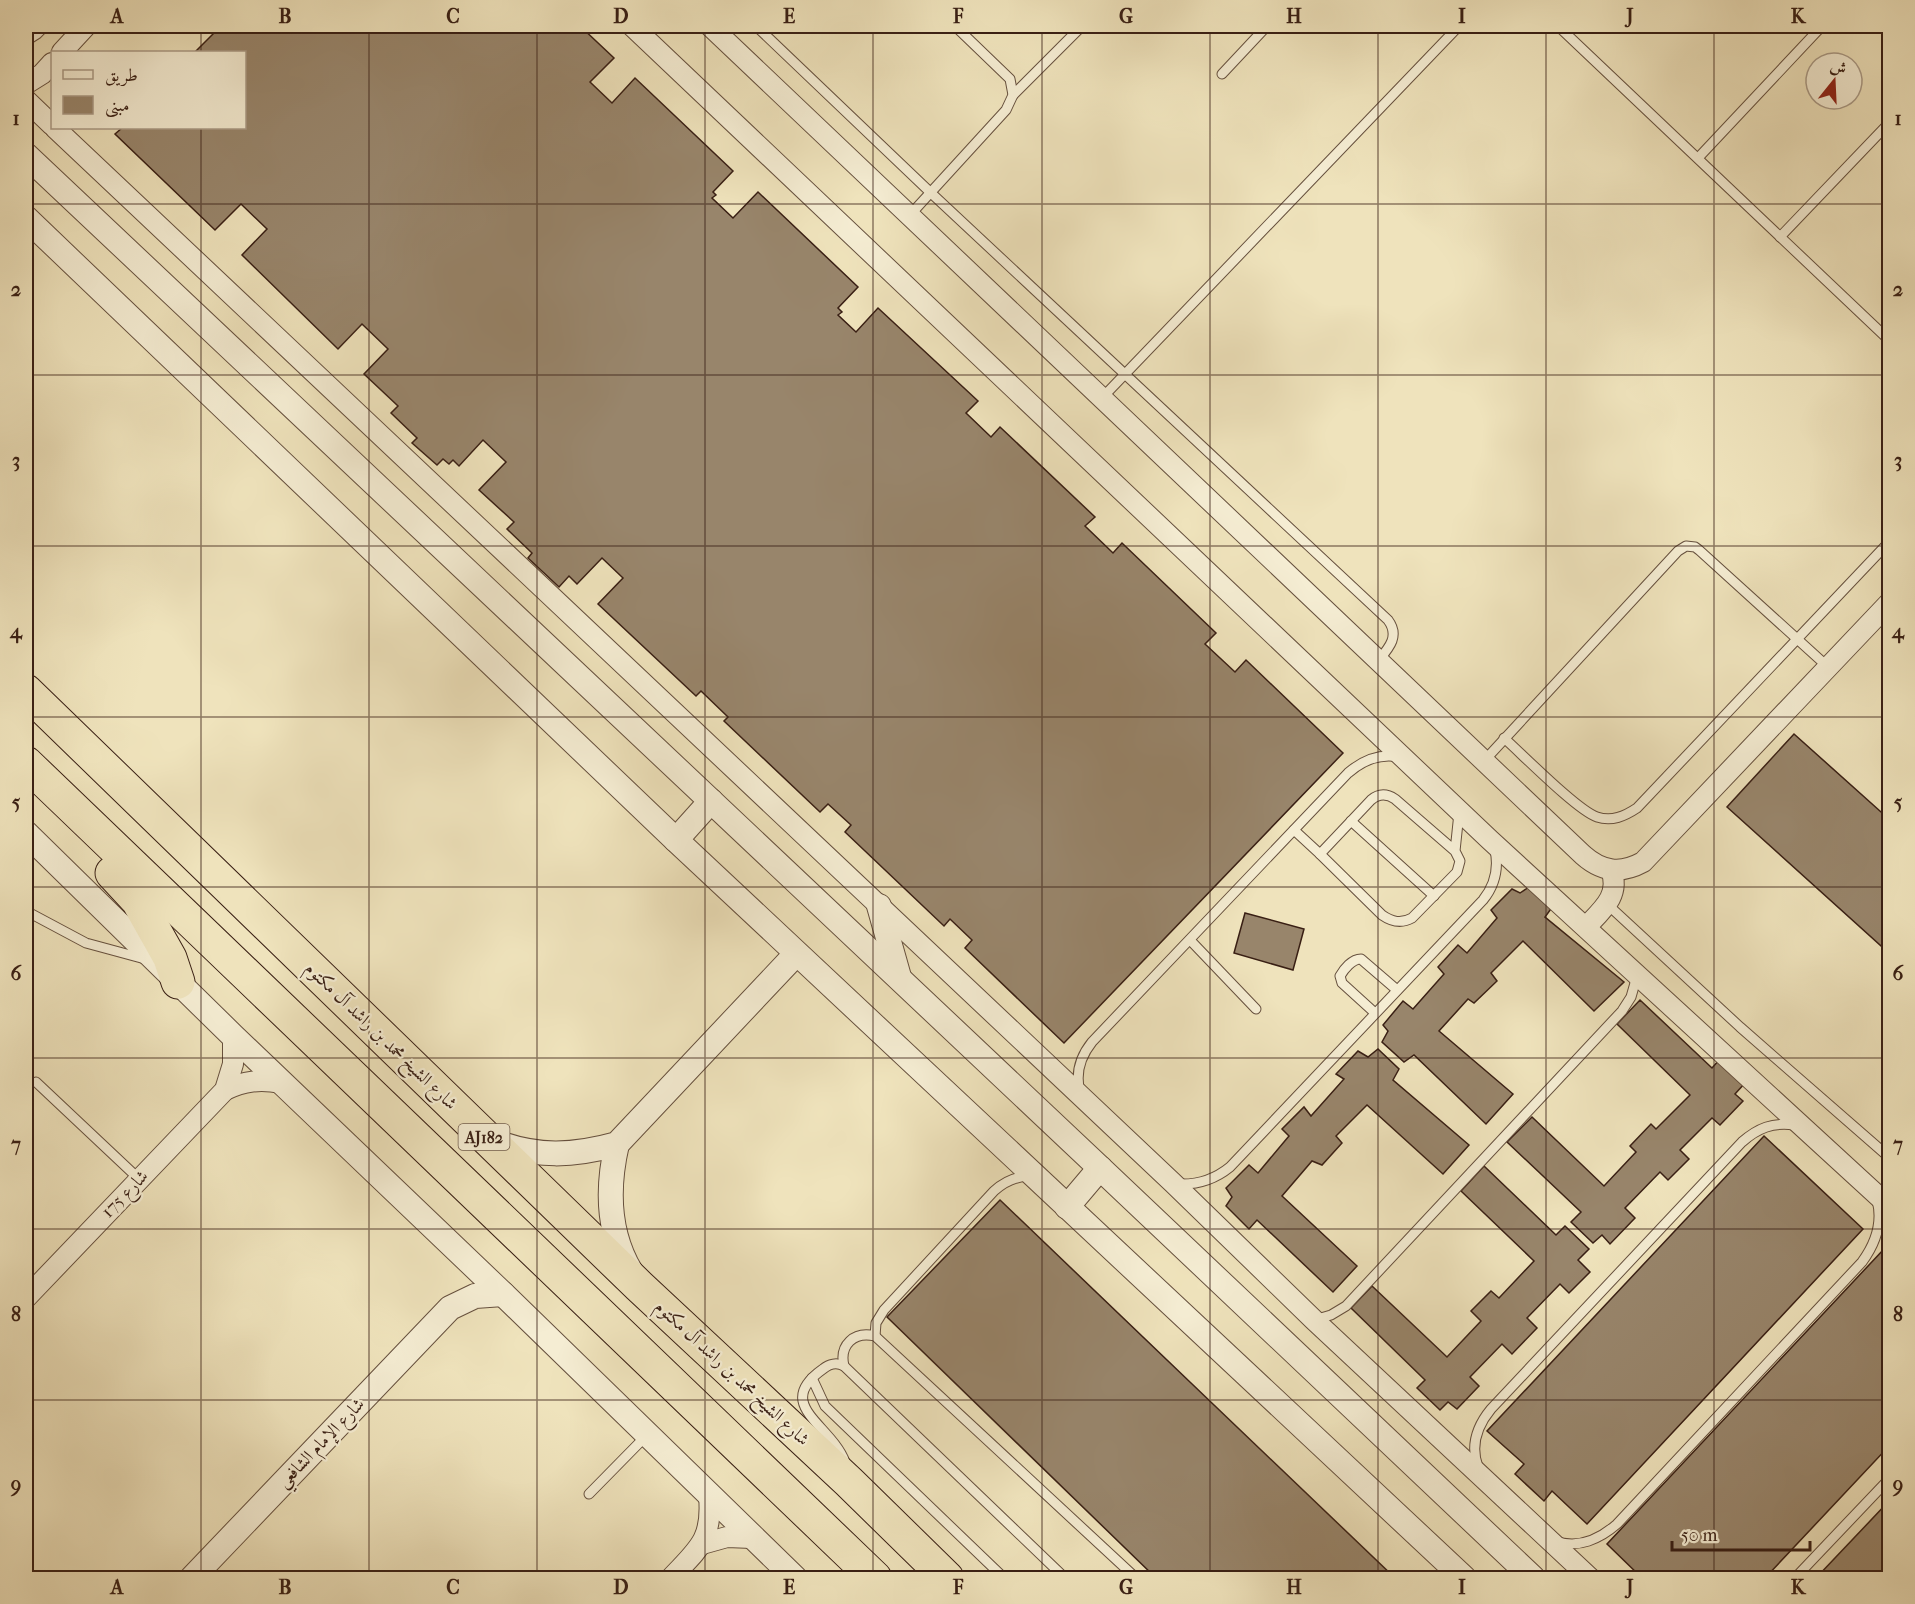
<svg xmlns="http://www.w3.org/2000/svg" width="1915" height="1604" viewBox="0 0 1915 1604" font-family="'IM FELL French Canon',Amiri,serif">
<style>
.building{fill:#98856b;stroke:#391f14;stroke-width:1.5}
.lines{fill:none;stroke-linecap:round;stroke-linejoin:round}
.service-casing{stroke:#66503e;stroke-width:11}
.minor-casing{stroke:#66503e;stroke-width:22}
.tertiary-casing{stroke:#66503e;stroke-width:26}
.trunk-casing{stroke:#391f14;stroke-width:35}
.service{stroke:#f5edd3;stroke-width:9}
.minor{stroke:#f5edd3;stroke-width:20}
.tertiary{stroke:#f5edd3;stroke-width:24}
.trunk{stroke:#efe3bc;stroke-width:33}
.grid{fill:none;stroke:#391f14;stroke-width:1.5;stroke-opacity:0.55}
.labels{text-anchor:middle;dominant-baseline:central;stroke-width:4.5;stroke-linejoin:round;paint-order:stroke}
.shield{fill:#f5edd3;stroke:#715d4d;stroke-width:1.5}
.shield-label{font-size:16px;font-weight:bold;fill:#391f14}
.street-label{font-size:18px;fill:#391f14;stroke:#f5edd3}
.neatline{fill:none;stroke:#391f14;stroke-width:2}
.grid-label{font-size:20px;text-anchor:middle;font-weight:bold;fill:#391f14}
</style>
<rect width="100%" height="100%" fill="#efe3bc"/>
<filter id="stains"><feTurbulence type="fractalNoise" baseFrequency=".00333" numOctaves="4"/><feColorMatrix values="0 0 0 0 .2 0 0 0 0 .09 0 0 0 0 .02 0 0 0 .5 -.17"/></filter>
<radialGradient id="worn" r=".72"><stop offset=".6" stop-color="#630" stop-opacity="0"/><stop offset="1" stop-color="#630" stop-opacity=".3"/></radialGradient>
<!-- building -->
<g class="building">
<polygon points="221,26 580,26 614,58 590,82 612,103 635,78 733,171 713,192 716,195 712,198 733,218 758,192 858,287 838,308 842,312 838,315 856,332 878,308 978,401 966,413 991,437 1000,427 1095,517 1085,526 1113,553 1122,543 1216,633 1205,644 1235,672 1246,660 1343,753 1064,1043 965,948 972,940 950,919 944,926 845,832 851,825 828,804 820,812 724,721 728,717 701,691 696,696 598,604 623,578 602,558 577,584 569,576 559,587 528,558 532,553 507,529 514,522 479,490 506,462 483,440 459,466 453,460 449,464 443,459 437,465 412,443 417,438 391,413 398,406 364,374 388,349 362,324 338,349 242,255 267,229 241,204 215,230 115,134 122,128 244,128 244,52 195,52"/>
<polygon points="1794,734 1890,820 1890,954 1727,807"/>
<polygon points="1532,885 1553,906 1545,917 1624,982 1594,1011 1523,941 1491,973 1497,981 1474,1003 1468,999 1439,1031 1513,1094 1486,1124 1414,1055 1404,1062 1382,1042 1388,1031 1383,1025 1403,1001 1413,1009 1444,974 1438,967 1458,945 1467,953 1497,918 1491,910 1512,889 1520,893"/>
<polygon points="1245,913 1304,929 1293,970 1234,953"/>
<polygon points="1640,1000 1712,1068 1720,1059 1745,1083 1735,1094 1743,1101 1720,1125 1712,1118 1680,1150 1689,1159 1668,1180 1660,1172 1625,1208 1635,1218 1610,1244 1602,1235 1593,1243 1571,1222 1581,1212 1507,1142 1532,1117 1604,1186 1636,1152 1630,1146 1651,1124 1656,1129 1690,1095 1617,1024"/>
<polygon points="1378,1049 1399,1069 1393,1080 1469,1145 1443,1174 1367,1105 1336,1136 1342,1143 1322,1165 1312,1161 1282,1196 1357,1266 1333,1292 1257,1220 1249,1229 1226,1206 1232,1197 1226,1188 1249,1165 1258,1173 1289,1136 1282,1129 1304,1107 1311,1116 1344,1079 1336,1074 1358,1051 1368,1057"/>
<polygon points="1764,1136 1863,1229 1587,1524 1552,1491 1544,1501 1515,1474 1524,1464 1487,1431"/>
<polygon points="1484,1166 1556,1235 1565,1226 1589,1249 1578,1260 1590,1272 1569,1293 1560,1284 1527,1318 1537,1328 1512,1354 1502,1344 1470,1377 1479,1386 1457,1409 1448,1402 1440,1410 1417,1388 1425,1380 1351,1308 1372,1286 1447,1357 1481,1321 1471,1311 1491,1291 1499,1298 1534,1261 1461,1191"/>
<polygon points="1000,1200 1191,1383 1395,1578 1156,1578 887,1317"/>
<polygon points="1884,1249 1890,1253 1890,1445 1765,1578 1642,1578 1607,1544"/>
<polygon points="1890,1500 1890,1578 1816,1578"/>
</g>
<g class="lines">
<defs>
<g id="service">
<path d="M 756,26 L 930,192 L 1388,620 C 1400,636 1389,648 1378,661"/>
<polyline points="1558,26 1890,341"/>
<polyline points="26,41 37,34 44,27"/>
<polyline points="1222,74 1267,26"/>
<polyline points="1013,95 1082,26"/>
<polyline points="1698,158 1822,26"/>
<polyline points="910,215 1006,110 1013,95 1010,79 955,26"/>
<polyline points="1780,237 1890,122"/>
<polyline points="1102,398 1459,26"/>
<path d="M 1504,738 C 1523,755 1578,811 1597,817 C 1612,822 1625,816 1637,808 L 1890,541"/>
<polyline points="1484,761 1678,551 1686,546 1695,547 1699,550 1828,667"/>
<polyline points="1351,821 1434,896"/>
<polyline points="1294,830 1320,854"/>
<path d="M 1455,851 L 1395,799 C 1386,793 1378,794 1371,800 L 1320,854 L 1382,915 C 1392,922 1401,924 1412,918 L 1457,872 L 1460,861 L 1455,851 L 1459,813"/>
<polyline points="1607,904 1740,1027 1890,1158"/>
<polyline points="26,911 86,943 145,959"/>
<polyline points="1190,940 1256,1009"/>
<path d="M 1375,1013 L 1342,983 L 1340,976 C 1344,969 1352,959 1361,959 L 1397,990"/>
<polyline points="36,1082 139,1179"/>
<path d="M 1080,1092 C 1075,1073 1080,1057 1092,1042 L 1348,773 C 1363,760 1379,753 1399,757"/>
<path d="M 1178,1184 C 1198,1185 1214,1180 1230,1167 L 1483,900 C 1495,885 1499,869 1495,850"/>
<polyline points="1314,1320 1331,1315 1346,1306 1622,1011 1631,997 1637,976"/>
<path d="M 875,1336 L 876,1323 L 884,1310 L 994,1191 C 1005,1181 1016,1176 1031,1176"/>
<path d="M 844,1366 C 839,1345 854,1331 875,1336 L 1136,1578"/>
<polyline points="812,1378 825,1406 1004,1578"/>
<path d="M 845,1462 C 831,1424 772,1405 823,1369 C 829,1364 837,1362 844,1366 L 1065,1578"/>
<path d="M 1478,1467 C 1470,1445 1477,1426 1491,1409 L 1742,1142 C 1758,1128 1773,1122 1794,1125"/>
<polyline points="589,1494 646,1436"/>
<path d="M 1555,1541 C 1578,1549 1600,1539 1617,1524 L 1862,1262 C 1876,1243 1883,1223 1877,1200"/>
<polyline points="1795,1578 1890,1478"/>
</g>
<g id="minor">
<polyline points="632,26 1490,840 1890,1207"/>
<path d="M 710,26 L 1583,855 C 1602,872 1621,874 1643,862 L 1890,602"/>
<polyline points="62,52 86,26"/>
<polyline points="26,84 42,74 52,63"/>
<polyline points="26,100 52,125"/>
<polyline points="55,128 1173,1183 1314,1320 1590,1578"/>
<path d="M 1586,927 C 1602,910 1621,895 1611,870"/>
<path d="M 225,1090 C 244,1081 260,1079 281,1083"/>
<polyline points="26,1298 225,1090 233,1064 233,1036"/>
<polyline points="702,1544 727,1537 752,1538"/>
<path d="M 671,1578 C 698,1549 713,1540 709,1496"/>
</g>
<g id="tertiary">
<polyline points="26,155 1100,1168 1533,1578"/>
<polyline points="26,218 676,840 1464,1578"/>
<polyline points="26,833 233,1036 503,1294 795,1578"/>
<polyline points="676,840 711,801"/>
<polyline points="879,906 899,977"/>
<path d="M 494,1141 C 536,1158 574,1156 617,1144 L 796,954"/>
<path d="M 617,1144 C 607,1187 607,1232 631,1272"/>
<polyline points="1067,1207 1100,1168"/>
<polyline points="192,1578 450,1308 475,1296 503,1294"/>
</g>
<g id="trunk">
<polyline points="26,691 639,1286 849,1482 947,1578"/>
<polyline points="26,763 875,1578"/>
<polyline points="112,873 138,901 170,958 178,982"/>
</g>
</defs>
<!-- service casing -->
<use href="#service" class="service-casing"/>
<!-- minor casing -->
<use href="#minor" class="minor-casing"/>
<!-- tertiary casing -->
<use href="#tertiary" class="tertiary-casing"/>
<!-- trunk casing -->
<use href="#trunk" class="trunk-casing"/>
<!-- service -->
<use href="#service" class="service"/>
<!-- minor -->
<use href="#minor" class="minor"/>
<!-- tertiary -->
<use href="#tertiary" class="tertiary"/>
<!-- trunk -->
<use href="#trunk" class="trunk"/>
</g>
<!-- grid -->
<path class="grid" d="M 201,26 L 201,52M 369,26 L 369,1578M 537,26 L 537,1578M 705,26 L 705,1578M 873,26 L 873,1578M 1042,26 L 1042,1578M 1210,26 L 1210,1578M 1378,26 L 1378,1578M 1546,26 L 1546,1578M 1714,26 L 1714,1578M 201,128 L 201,1578M 26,204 L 1890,204M 26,375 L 1890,375M 26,546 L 1890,546M 26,717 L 1890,717M 26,887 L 1890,887M 26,1058 L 1890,1058M 26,1229 L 1890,1229M 26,1400 L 1890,1400"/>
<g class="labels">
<!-- shield labels -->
<rect class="shield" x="458.5" y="1124" width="51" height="26" rx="4.5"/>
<g class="shield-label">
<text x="484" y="1137">AJ182</text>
</g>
<!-- street labels -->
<g class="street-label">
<text transform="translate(381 1036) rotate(44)">شارع الشيخ محمد بن راشد آل مكتوم</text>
<text transform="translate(125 1194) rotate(-46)">شارع 175</text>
<text transform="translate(732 1373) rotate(43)">شارع الشيخ محمد بن راشد آل مكتوم</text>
<text transform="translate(321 1443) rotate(-46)">شارع الإمام الشافعي</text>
</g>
</g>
<!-- margin -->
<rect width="1915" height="1604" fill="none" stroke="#efe3bc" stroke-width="66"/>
<!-- legend -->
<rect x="51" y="51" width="195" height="78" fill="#f5edd3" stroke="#aa9b87" stroke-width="1.5"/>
<rect x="63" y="70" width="30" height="9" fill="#f5edd3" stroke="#aa9b87" stroke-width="1.5"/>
<text x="105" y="81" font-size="18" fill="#391f14">طريق</text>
<rect x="63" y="96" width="30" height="18" fill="#98856b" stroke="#aa9b87" stroke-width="1.5"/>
<text x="105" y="111" font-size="18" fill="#391f14">مبنى</text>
<!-- north arrow -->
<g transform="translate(1834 81) rotate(18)"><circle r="28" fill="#f5edd3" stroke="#aa9b87" stroke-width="1.5"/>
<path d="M0-4.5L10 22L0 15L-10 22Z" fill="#8f2418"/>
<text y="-9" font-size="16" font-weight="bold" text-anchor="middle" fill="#391f14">ش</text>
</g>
<!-- scale -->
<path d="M1672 1541v9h138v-9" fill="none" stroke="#391f14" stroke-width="3"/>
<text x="1681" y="1541" font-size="18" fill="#391f14" stroke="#f5edd3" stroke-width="4.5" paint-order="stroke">50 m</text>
<rect x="33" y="33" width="1849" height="1538" class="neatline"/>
<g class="grid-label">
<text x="117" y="23">A</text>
<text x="285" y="23">B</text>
<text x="453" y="23">C</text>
<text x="621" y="23">D</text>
<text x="789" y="23">E</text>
<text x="958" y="23">F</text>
<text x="1126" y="23">G</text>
<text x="1294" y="23">H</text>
<text x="1462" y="23">I</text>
<text x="1630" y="23">J</text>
<text x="1798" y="23">K</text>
<text x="16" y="125">1</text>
<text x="1898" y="125">1</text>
<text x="16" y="296">2</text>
<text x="1898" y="296">2</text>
<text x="16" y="467">3</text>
<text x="1898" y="467">3</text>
<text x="16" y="638">4</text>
<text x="1898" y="638">4</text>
<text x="16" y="809">5</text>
<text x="1898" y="809">5</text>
<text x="16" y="980">6</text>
<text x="1898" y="980">6</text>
<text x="16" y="1151">7</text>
<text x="1898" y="1151">7</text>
<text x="16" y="1321">8</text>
<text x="1898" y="1321">8</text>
<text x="16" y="1492">9</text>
<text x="1898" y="1492">9</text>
<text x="117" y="1594">A</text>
<text x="285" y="1594">B</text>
<text x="453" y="1594">C</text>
<text x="621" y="1594">D</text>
<text x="789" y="1594">E</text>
<text x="958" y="1594">F</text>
<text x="1126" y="1594">G</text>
<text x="1294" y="1594">H</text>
<text x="1462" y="1594">I</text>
<text x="1630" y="1594">J</text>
<text x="1798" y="1594">K</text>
</g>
<rect width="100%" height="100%" filter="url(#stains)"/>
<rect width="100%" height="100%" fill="url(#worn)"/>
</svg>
